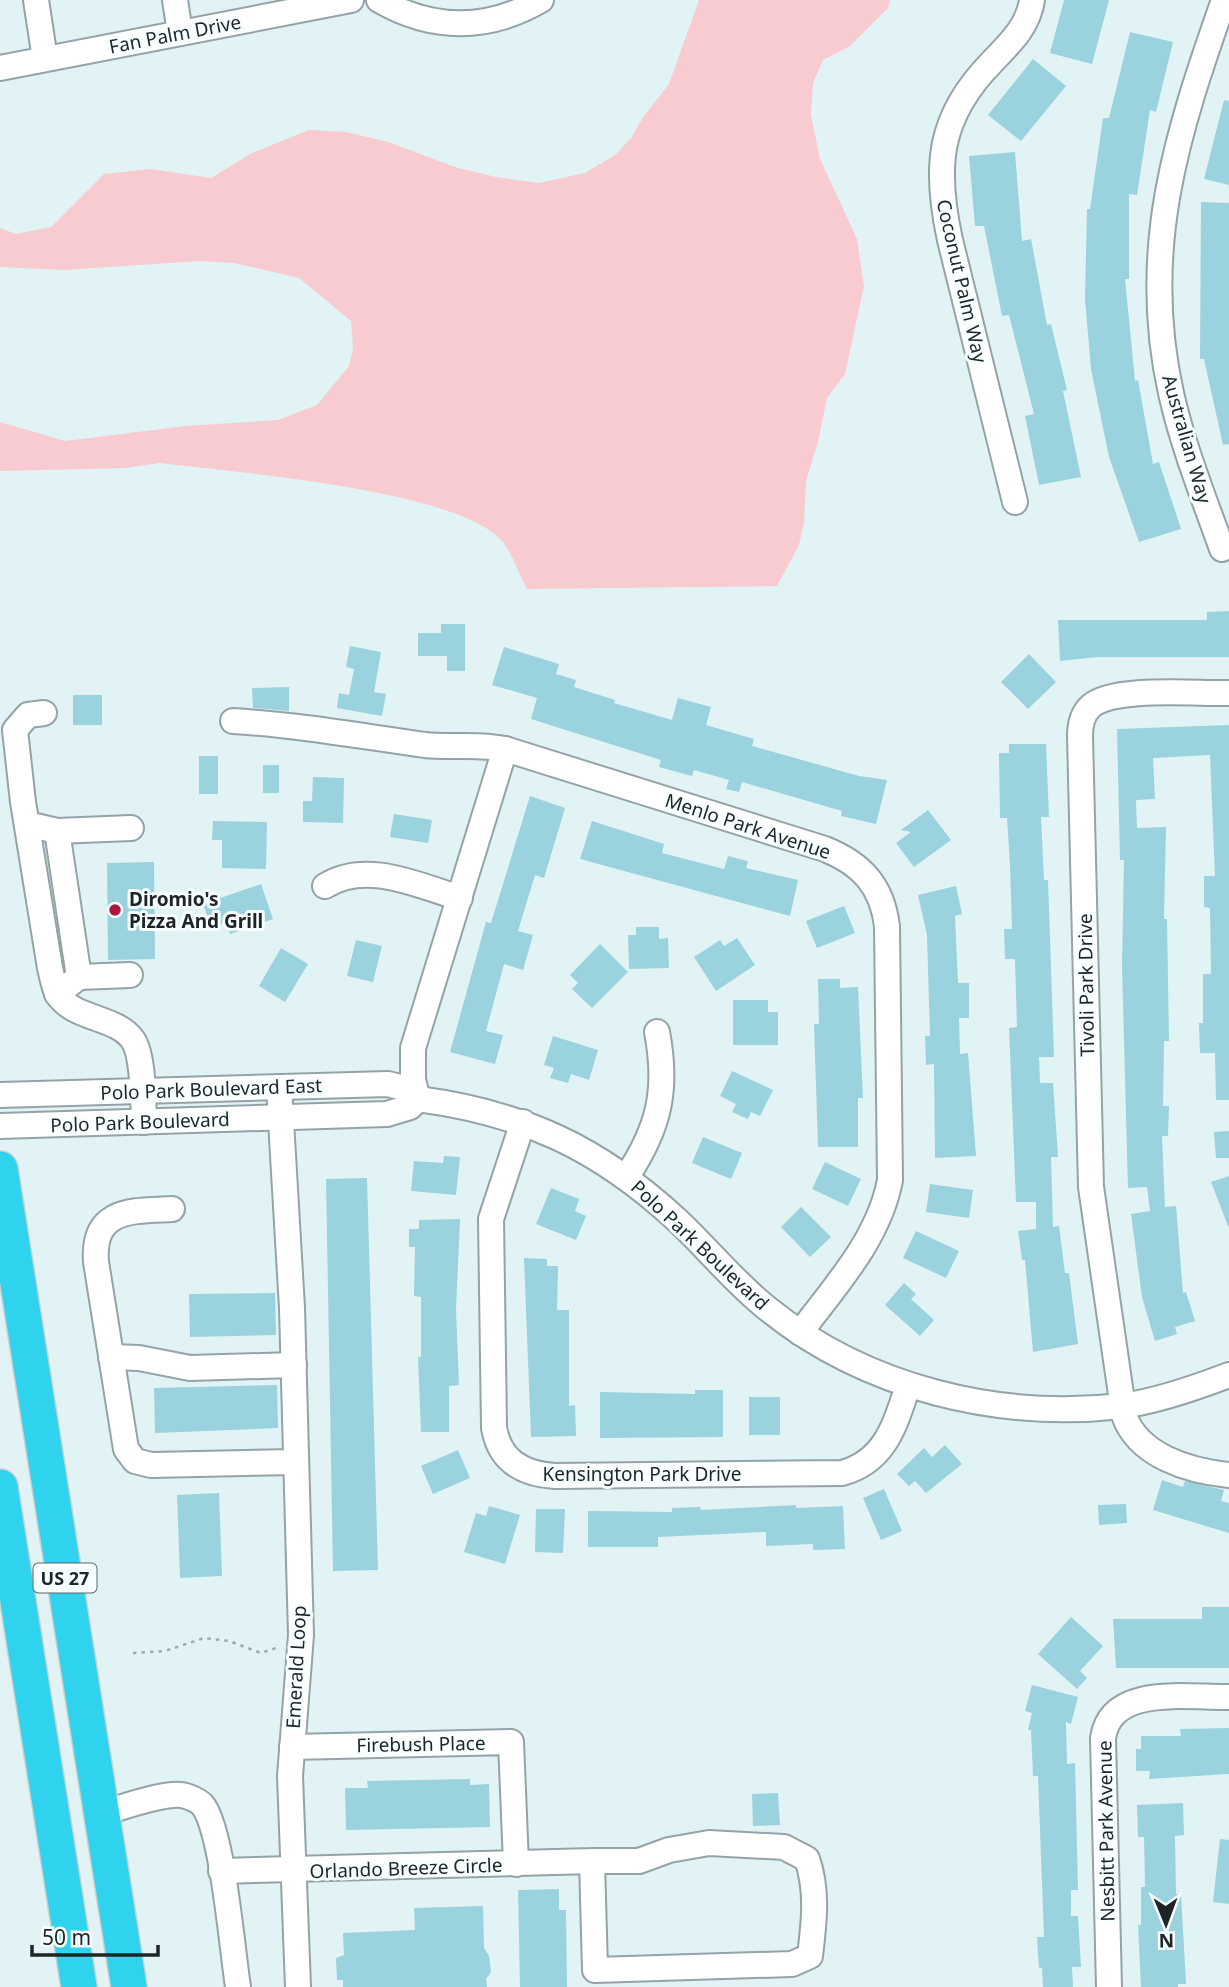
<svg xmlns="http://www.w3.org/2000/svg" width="1229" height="1987" viewBox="0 0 1229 1987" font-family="'Noto Sans',sans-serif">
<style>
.green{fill:#f7cbcf}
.building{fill:#9ad2dd}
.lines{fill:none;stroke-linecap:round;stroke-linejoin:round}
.minor-casing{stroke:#94a3a6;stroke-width:28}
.highway-casing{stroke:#cecfcf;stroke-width:38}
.path{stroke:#9daaac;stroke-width:2.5;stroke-dasharray:3.5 5;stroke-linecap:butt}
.minor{stroke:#fff;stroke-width:24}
.highway{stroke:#2fd3ed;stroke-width:35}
.poi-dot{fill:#ac1742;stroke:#f7feff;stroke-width:2.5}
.labels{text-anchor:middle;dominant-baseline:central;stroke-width:6;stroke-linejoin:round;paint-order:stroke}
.shield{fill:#f7feff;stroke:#606567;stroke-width:2}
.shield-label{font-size:18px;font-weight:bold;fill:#1f2426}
.street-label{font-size:19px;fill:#1f2426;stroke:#f7feff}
.poi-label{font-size:19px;font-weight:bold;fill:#1f2426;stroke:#f7feff;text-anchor:start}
</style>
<rect width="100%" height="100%" fill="#e2f3f6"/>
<!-- green -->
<path class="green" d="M 699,0 L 890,0 L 888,8 L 850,46 L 823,60 L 813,83 L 811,115 L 820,159 L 857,239 L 864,286 L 845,374 L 827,398 L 818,442 L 806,481 L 804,522 L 799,545 L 777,586 L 527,589 C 519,574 511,549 499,538 C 449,489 233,472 159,463 L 126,468 L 0,471 L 0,422 L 65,441 L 185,426 L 278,420 L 317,405 L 349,366 L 353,349 L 351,321 L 299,278 L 234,263 L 200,261 L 64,270 L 0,267 L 0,228 L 16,234 L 51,227 L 104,174 L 151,169 L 211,178 L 252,153 L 309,130 L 346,132 L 388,142 L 458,168 L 496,177 L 539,183 L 585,173 L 615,155 L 631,138 L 644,116 L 669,84 Z"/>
<!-- building -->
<g class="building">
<polygon points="1064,0 1109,0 1092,64 1050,53"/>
<polygon points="1130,32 1173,42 1156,112 1150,110 1137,195 1129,194 1129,279 1125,279 1135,381 1138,380 1153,464 1159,462 1181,529 1139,542 1109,457 1091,369 1085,299 1087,209 1090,209 1103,118 1109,118"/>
<polygon points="1033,59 1066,86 1021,141 988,115"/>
<polygon points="1224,100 1229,101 1229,185 1204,179"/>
<polygon points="1015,152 1022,241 1031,239 1047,325 1051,324 1067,390 1063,391 1081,477 1039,485 1025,416 1034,414 1009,315 1002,316 984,226 975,226 969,156"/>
<polygon points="1201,202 1229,203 1229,444 1223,445 1204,359 1200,359"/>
<polygon points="1229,611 1229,657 1098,657 1060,661 1058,620 1207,620 1207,612"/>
<polygon points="441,624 465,624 465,671 447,671 447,656 418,656 418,633 441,633"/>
<polygon points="350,646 381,652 374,692 386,694 382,716 337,708 339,693 349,695 354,669 346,667"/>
<polygon points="504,647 559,664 556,674 576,680 574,687 615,700 614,703 672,720 678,698 711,707 706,725 754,739 752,746 859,776 887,780 876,824 841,816 842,811 742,782 739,792 726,789 729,780 694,770 692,776 659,767 661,760 531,719 537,698 492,685"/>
<polygon points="1029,654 1056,682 1028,709 1001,682"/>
<polygon points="289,687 289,711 253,708 252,688"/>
<rect x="73" y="695" width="29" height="30"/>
<polygon points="1229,725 1229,1100 1216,1100 1215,1053 1200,1053 1199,1023 1203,1023 1203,974 1211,974 1210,908 1204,907 1204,876 1215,876 1210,755 1153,758 1155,799 1136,800 1137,828 1166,827 1164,919 1167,919 1169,1041 1164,1041 1163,1106 1169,1106 1168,1136 1162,1136 1165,1207 1176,1206 1183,1293 1186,1292 1195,1321 1175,1327 1177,1334 1155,1341 1142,1297 1131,1214 1150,1211 1147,1187 1128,1188 1122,966 1124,860 1120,860 1117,729"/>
<polygon points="1009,744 1046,744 1049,817 1041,817 1044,880 1048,880 1054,1057 1039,1057 1040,1083 1053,1083 1058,1157 1051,1157 1053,1227 1059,1226 1065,1273 1069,1273 1078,1344 1033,1352 1025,1260 1022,1260 1018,1231 1036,1229 1036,1202 1016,1202 1009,1028 1017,1027 1015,959 1005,959 1004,929 1012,929 1010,865 1007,818 1000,818 999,753 1009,753"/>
<rect x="199" y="756" width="19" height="38"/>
<rect x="263" y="765" width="16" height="28"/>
<polygon points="313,777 344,778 343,823 303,822 303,801 312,801"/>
<polygon points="530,796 565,808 544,878 535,875 518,931 533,935 523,970 504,964 486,1031 503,1035 495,1064 450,1052 486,922 491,923"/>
<polygon points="928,810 951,840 914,867 896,843 911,832 901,830"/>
<polygon points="394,814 432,820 428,843 390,837"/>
<polygon points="213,821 267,822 266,869 222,868 222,840 212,840"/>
<polygon points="592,821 664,844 662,853 724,869 728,856 748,861 746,868 798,880 790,916 580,859"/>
<polygon points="154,862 155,959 108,960 107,863"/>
<polygon points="261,884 273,919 230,934 226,923 212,928 203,904"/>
<polygon points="956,886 962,914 955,916 958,983 969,983 969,1018 959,1018 960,1054 968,1053 976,1156 935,1158 934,1064 926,1065 925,1036 930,1036 927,935 918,895"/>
<polygon points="844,906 855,933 817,948 806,921"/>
<polygon points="636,927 659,927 659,939 668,938 669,968 629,969 628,935 636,935"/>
<polygon points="737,938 755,965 716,991 694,957 720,940 724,946"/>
<polygon points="356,940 382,946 373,982 347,976"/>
<polygon points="600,944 628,972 592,1008 572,989 578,983 570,975"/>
<polygon points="281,948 308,964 285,1002 259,986"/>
<polygon points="818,979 840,979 840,988 858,987 863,1098 858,1098 858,1147 818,1147 814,1024 819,1024"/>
<polygon points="733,1000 768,1000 768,1012 778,1012 778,1045 733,1045"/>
<polygon points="553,1036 598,1050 589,1080 571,1074 568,1083 550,1078 554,1068 544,1065"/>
<polygon points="732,1071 773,1090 760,1116 751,1112 748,1119 732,1112 736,1104 720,1096"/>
<polygon points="1229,1131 1229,1158 1216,1158 1214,1132"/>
<polygon points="703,1137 742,1153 731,1179 692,1163"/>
<polygon points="444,1156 460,1157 456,1195 411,1191 414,1161 443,1163"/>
<polygon points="825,1162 861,1179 848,1206 812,1189"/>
<polygon points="1229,1176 1229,1226 1228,1226 1211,1182"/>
<polygon points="367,1178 378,1570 333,1571 326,1179"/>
<polygon points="930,1184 973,1190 969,1218 926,1212"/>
<polygon points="551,1188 579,1199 575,1211 586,1216 576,1240 536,1224"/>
<polygon points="801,1207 831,1237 810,1257 781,1227"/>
<polygon points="460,1219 456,1310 459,1385 449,1386 449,1432 421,1432 418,1357 421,1357 421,1297 414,1296 415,1247 409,1247 409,1229 419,1229 419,1220"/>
<polygon points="916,1231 959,1251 946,1278 903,1258"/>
<polygon points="524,1258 547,1259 547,1266 558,1266 557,1310 569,1310 569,1406 575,1405 576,1436 531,1437"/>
<polygon points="904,1283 916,1294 911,1299 934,1320 920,1336 885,1305"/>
<polygon points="275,1293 276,1335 190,1337 189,1294"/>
<polygon points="277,1385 278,1428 155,1433 154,1388"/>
<polygon points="695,1390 723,1390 723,1437 600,1438 600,1392 695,1394"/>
<rect x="749" y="1397" width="31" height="38"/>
<polygon points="945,1445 962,1464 926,1493 915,1481 909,1486 897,1474 924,1448 932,1457"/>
<polygon points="458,1450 470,1478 433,1494 421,1466"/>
<polygon points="1162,1480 1183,1487 1185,1481 1224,1490 1221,1501 1229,1503 1229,1533 1153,1510"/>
<polygon points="884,1489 902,1531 881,1540 863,1498"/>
<polygon points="219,1493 222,1576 180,1578 177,1495"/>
<polygon points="1126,1504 1127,1523 1099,1525 1098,1505"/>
<polygon points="796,1505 796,1508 843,1506 845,1549 813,1550 813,1544 766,1546 766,1532 658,1537 658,1547 588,1547 588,1511 672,1512 672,1508 700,1507 701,1510"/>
<polygon points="489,1506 520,1515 505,1564 464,1552 476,1513 486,1516"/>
<polygon points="536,1509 565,1509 563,1553 535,1552"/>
<polygon points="1202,1607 1229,1607 1229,1668 1116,1668 1113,1619 1202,1619"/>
<polygon points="1071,1617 1103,1646 1080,1671 1087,1678 1077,1689 1038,1654"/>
<polygon points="1032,1685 1078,1697 1071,1724 1066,1722 1067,1764 1075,1763 1078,1890 1071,1890 1071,1916 1078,1916 1081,1967 1072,1967 1073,1987 1043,1987 1042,1968 1039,1968 1037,1937 1044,1937 1038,1776 1033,1776 1031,1730 1028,1730 1032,1713 1025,1711"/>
<polygon points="1229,1728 1229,1774 1149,1779 1150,1771 1136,1771 1136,1749 1141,1749 1141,1736 1181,1736 1180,1729"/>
<polygon points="470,1779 470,1785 489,1784 490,1827 346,1830 345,1788 368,1788 367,1781"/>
<polygon points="778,1793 780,1825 753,1826 752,1794"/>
<polygon points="1183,1803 1184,1835 1175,1836 1176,1894 1181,1894 1186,1984 1178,1984 1178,1987 1141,1987 1138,1925 1141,1925 1141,1887 1145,1887 1144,1837 1138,1837 1137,1805"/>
<polygon points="1220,1839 1229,1840 1229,1904 1213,1902"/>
<polygon points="559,1889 559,1910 566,1910 567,1987 520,1987 518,1890"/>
<polygon points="483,1906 484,1948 489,1956 491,1972 486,1979 487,1987 343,1987 343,1980 337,1980 336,1958 344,1955 343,1933 415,1930 414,1908"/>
</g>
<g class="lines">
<defs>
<g id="minor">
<polyline points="36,0 45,59"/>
<polyline points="175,0 180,33"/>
<path d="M 379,0 C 432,31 488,31 541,0"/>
<polyline points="0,68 351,0"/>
<path d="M 1015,502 L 950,240 C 934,167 938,117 992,62 C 1010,43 1028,27 1032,0"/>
<path d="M 1222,549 C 1204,498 1183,447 1171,393 C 1139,250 1177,133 1224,0"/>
<path d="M 1229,693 C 1197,694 1114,686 1091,706 C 1082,714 1080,725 1080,736 L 1091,1187 L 1124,1415 C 1138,1456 1189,1471 1229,1475"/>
<path d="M 44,713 L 28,715 L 15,730 L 23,802 L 50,968 C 52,976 54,988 58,995 C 75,1020 116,1016 133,1040 C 144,1057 143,1102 144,1122"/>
<path d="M 233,721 C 298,725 361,736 425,745 C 452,748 476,743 505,749 L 825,849 C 862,864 882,886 887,926 L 890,1180 C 879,1239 835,1286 800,1333"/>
<polyline points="27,824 57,831 79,977 57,994"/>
<polyline points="57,831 131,828"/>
<path d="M 325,886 C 366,860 417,885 460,898"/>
<polyline points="79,977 130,975"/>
<polyline points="279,1087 292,1308 301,1635 290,1776 298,1987"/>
<polyline points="0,1095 388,1084 400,1087 418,1099"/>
<path d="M 418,1099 C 524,1113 599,1148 677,1220 C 708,1249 735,1283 768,1309 C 866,1388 998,1420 1122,1406 C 1158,1401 1195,1388 1229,1375"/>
<polyline points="418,1099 413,1080 413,1048 505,749"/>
<path d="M 523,1122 L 491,1219 L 494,1428 C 500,1461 523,1474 555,1476 L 842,1473 C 886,1461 895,1424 908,1386"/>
<polyline points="0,1126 387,1114 410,1107 418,1099"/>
<path d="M 627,1176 C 659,1128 668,1090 657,1032"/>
<path d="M 172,1209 C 132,1211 92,1208 96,1262 L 126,1449 L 135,1461 L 151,1465 L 296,1462"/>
<polyline points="111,1357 139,1358 190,1368 294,1365"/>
<polyline points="292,1747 511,1742 516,1864"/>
<path d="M 102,1813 C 122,1808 168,1790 186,1796 C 192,1798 201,1802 204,1807 C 223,1836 232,1948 238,1987"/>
<path d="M 221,1871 L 592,1861 L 639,1861 L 669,1850 L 709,1843 L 784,1847 L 807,1859 C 818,1890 814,1923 810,1956 L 792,1964 L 595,1970 L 592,1861"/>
<path d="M 1109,1987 L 1103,1738 C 1111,1684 1188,1698 1229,1697"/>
</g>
<g id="highway">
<polyline points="0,1169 129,1987"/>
<polyline points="0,1487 79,1987"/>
</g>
</defs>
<!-- minor casing -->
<use href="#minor" class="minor-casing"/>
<!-- highway casing -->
<use href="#highway" class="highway-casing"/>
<!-- path -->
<polyline class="path" points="133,1653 165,1651 204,1638 229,1641 261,1653 279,1647"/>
<!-- minor -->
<use href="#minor" class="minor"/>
<!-- highway -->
<use href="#highway" class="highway"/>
</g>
<!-- markers -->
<circle class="poi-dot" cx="115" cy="910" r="7"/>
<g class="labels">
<!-- shield labels -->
<rect class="shield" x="33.5" y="1563.5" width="63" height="29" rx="5"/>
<g class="shield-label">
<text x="65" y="1578">US 27</text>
</g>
<!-- street labels -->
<g class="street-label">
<text transform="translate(175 34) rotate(-11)">Fan Palm Drive</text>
<text transform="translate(962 281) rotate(77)">Coconut Palm Way</text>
<text transform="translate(1187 439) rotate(74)">Australian Way</text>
<text transform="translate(748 826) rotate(18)">Menlo Park Avenue</text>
<text transform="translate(1086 985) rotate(-91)">Tivoli Park Drive</text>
<text transform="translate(211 1089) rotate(-2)">Polo Park Boulevard East</text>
<text transform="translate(140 1122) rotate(-2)">Polo Park Boulevard</text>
<text transform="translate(700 1245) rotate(43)">Polo Park Boulevard</text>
<text x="642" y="1474">Kensington Park Drive</text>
<text transform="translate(296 1667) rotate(-87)">Emerald Loop</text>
<text transform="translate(421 1744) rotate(-1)">Firebush Place</text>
<text transform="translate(1106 1831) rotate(-91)">Nesbitt Park Avenue</text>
<text transform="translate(406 1868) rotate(-2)">Orlando Breeze Circle</text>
</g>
<!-- poi labels -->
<g class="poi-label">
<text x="129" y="899">Diromio's<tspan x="129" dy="22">Pizza And Grill</tspan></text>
</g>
</g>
<!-- north arrow -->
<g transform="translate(1166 1924) rotate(179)" stroke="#f7feff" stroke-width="5" paint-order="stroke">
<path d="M0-5L12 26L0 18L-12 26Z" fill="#1f2426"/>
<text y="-10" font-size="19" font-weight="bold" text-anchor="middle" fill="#1f2426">N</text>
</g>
<!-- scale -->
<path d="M32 1945v10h126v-10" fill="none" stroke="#1f2426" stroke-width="3.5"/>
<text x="42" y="1945" font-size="21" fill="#1f2426" stroke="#f7feff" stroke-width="5" paint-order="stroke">50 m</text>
</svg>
